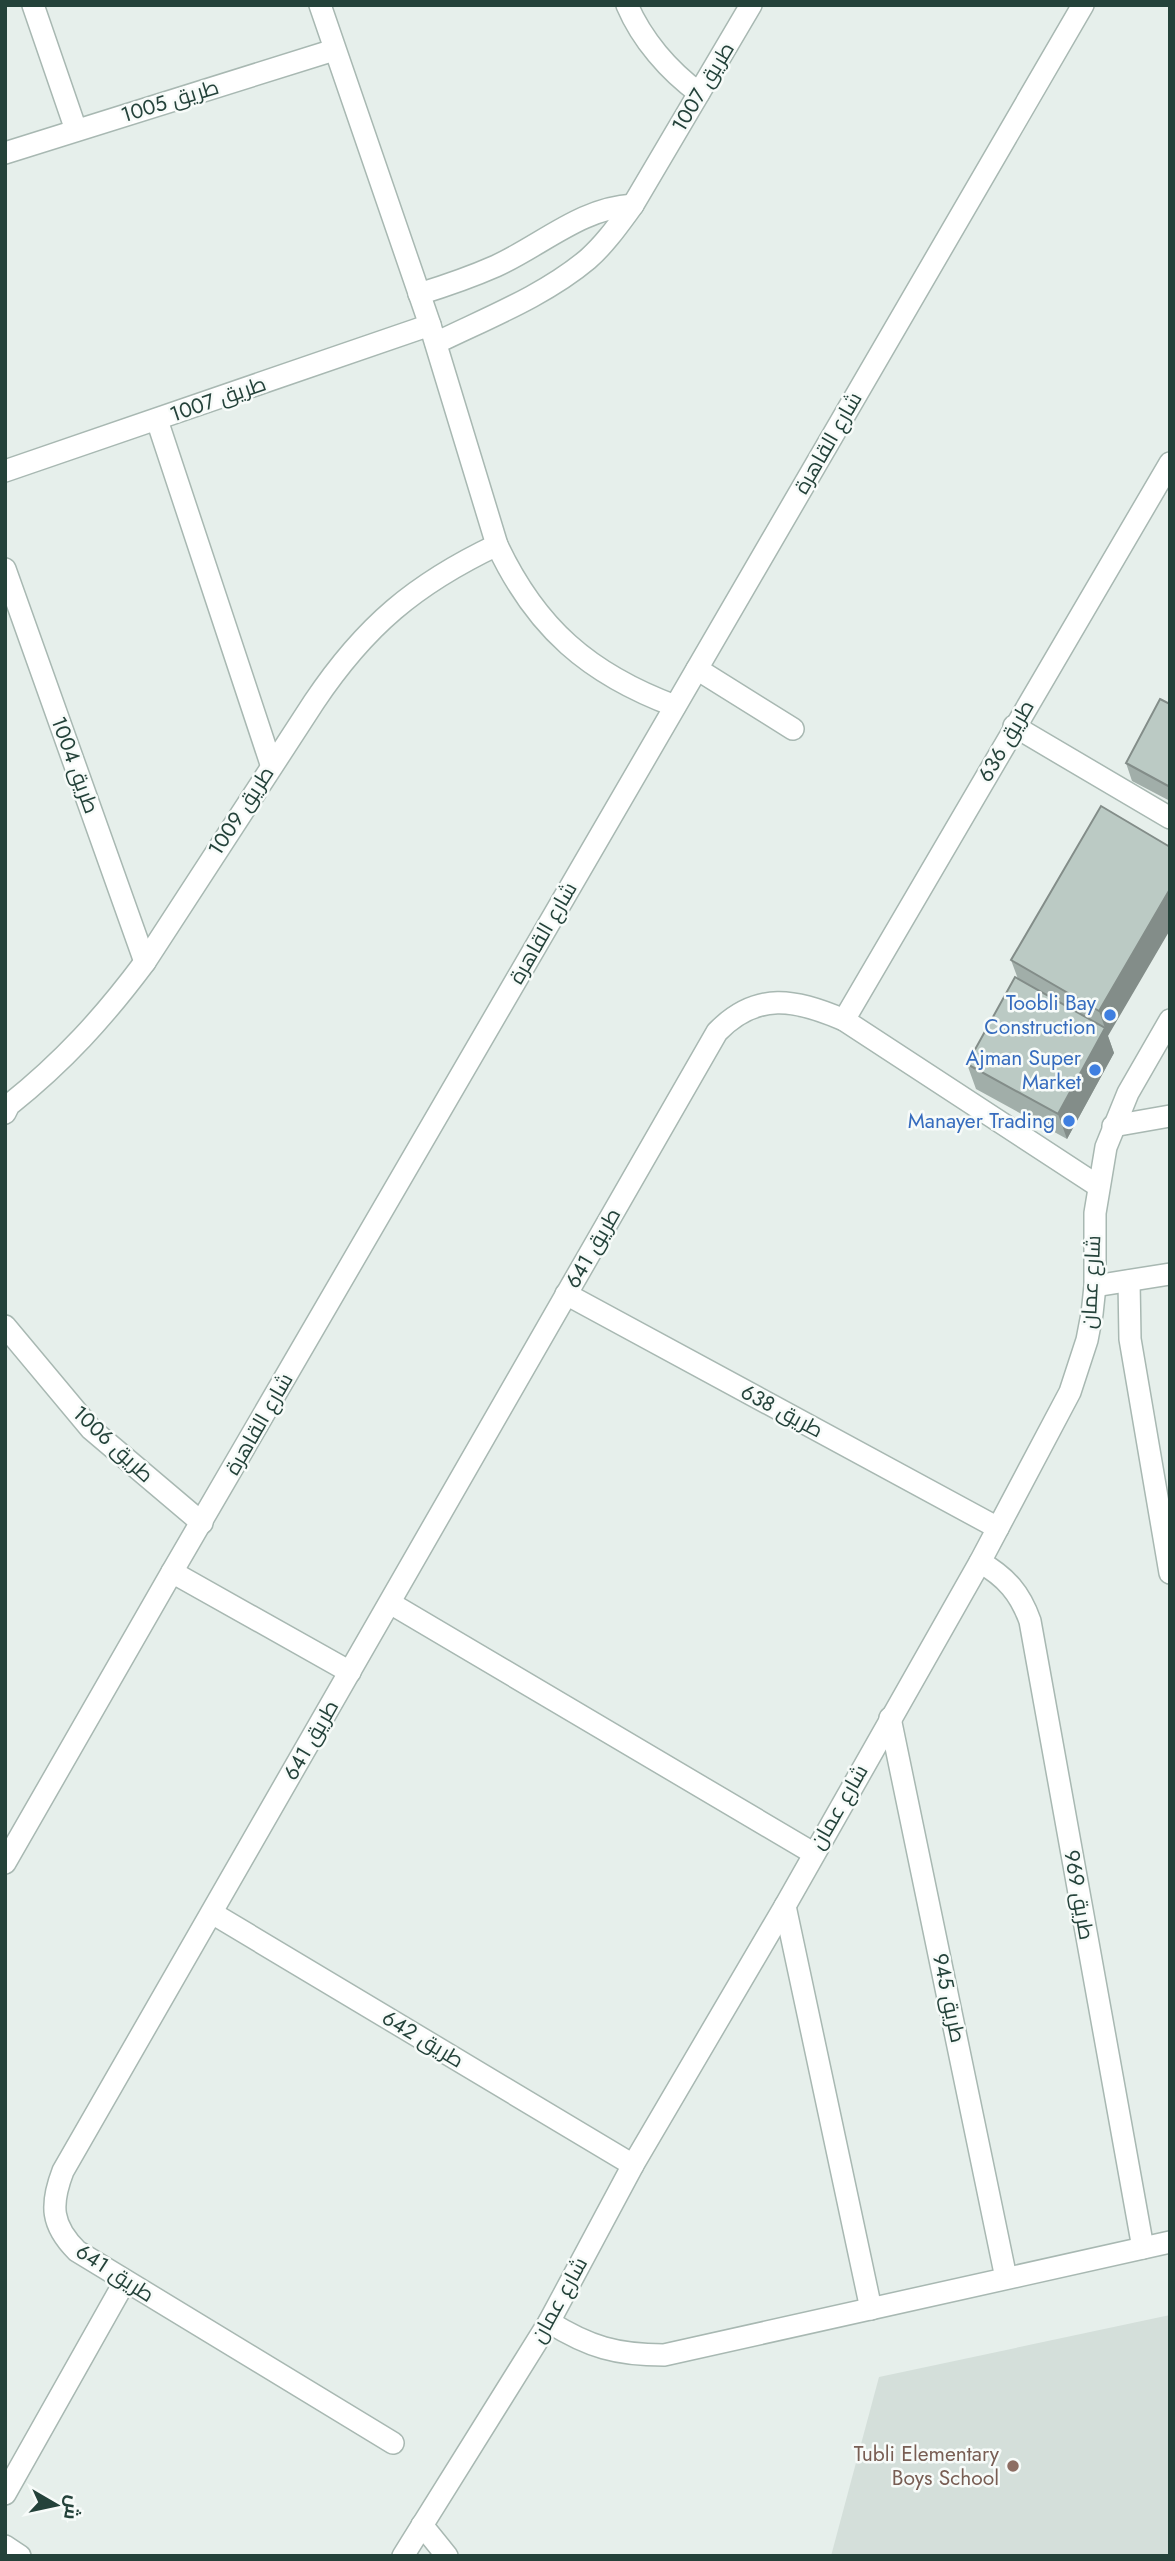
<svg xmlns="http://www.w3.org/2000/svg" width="1175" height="2561" viewBox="0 0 1175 2561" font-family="Jost,Cairo,sans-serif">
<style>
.built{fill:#d4dfda}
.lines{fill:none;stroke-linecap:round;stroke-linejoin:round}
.minor-casing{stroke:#a8b8b2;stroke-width:24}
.minor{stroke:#fff;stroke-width:21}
.wall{fill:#a1aea9}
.shaded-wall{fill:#838d89}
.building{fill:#bbcac4;stroke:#838d89;stroke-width:2}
.shop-dot{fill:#3f7fe0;stroke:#f7fbf9;stroke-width:2.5}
.education-dot{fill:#8d6e63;stroke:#f7fbf9;stroke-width:2.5}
.labels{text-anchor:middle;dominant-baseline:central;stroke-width:5;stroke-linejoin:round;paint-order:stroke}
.street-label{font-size:21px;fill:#24423a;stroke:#f7fbf9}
.shop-label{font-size:21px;fill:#366cbe;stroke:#f7fbf9;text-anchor:end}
.education-label{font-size:21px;fill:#785e54;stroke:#f7fbf9;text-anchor:end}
</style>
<rect width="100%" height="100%" fill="#e6efeb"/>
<!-- built -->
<polygon class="built" points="1170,2315 1170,2556 831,2556 879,2377"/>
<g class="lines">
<defs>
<g id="minor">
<polyline points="33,5 76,130"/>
<path d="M 320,5 L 430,325 L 497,545 C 536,628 589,674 675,706"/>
<path d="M 627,5 C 642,40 669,71 699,93"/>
<polyline points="5,153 334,50"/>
<path d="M 419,294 C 445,286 471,277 496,266 C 542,245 581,208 633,205"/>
<path d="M 436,343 C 487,318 544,296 588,259 C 606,243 619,224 633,205 L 751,5"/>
<polyline points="157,420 271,764"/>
<polyline points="5,471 430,325"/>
<polyline points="5,569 145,962"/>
<polyline points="697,669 793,729"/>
<polyline points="1014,726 1170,818"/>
<polyline points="844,1020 1170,463"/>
<path d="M 5,1113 L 9,1105 C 63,1062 104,1017 145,962 L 314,702 C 365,626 415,584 497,545"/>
<polyline points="1113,1126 1170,1116"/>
<polyline points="1129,1281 1130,1339 1170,1573"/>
<polyline points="1095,1286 1170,1274"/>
<polyline points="566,1294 998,1528"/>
<polyline points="5,1326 91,1429 202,1523"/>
<path d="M 980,1562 C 1006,1577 1020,1593 1030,1621 L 1143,2248"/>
<polyline points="172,1572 350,1672"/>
<polyline points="390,1603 813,1853"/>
<polyline points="890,1718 1006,2278"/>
<polyline points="5,1863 172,1572 1083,5"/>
<polyline points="785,1906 871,2309"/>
<polyline points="212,1913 633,2165"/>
<path d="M 549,2322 C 589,2347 617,2355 664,2355 L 1170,2242"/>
<path d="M 393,2443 L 77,2251 C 51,2225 50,2205 63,2171 L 717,1032 C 757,991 796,999 844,1020 L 1098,1186"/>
<polyline points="5,2494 125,2281"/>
<polyline points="422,2525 447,2556"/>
<polyline points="5,2546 20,2556"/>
<polyline points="403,2556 549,2322 633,2165 785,1906 980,1562 1070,1392 1087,1340 1092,1314 1095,1286 1095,1213 1106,1147 1128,1093 1170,1020"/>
</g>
</defs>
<!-- minor casing -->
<use href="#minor" class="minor-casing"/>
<!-- minor -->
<use href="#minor" class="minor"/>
</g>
<!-- wall -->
<g class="wall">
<polygon points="1170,704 1170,801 1132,781 1126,763"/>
<polygon points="1101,806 1108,1036 1114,1053 1067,1139 976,1089 967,1064 1018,979 1011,960"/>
</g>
<!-- shaded-wall -->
<polygon class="shaded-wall" points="1170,889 1170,930 1108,1036 1114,1053 1067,1139 1058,1114 1105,1028 1099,1011"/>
<!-- building -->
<g class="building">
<polygon points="1160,699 1170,704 1170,787 1126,763"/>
<polygon points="1101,806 1170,847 1170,889 1099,1011 1011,960"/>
<polygon points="1015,977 1105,1028 1058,1114 967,1064"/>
</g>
<!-- markers -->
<g class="shop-dot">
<circle cx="1110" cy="1015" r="7"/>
<circle cx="1095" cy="1070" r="7"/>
<circle cx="1069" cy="1121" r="7"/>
</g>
<circle class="education-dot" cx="1013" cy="2466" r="7"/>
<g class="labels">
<!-- street labels -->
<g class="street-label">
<text transform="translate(703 87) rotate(-59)">طريق 1007</text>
<text transform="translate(170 101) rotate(-17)">طريق 1005</text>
<text transform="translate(218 399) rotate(-19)">طريق 1007</text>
<text transform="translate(828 443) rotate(-60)">شارع القاهرة</text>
<text transform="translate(1006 741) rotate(-60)">طريق 636</text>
<text transform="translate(75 765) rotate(70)">طريق 1004</text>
<text transform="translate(241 811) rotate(-57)">طريق 1009</text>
<text transform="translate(543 933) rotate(-60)">شارع القاهرة</text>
<text transform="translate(593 1248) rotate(-60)">طريق 641</text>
<text transform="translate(1091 1282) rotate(-87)">شارع عمان</text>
<text transform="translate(782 1411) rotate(28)">طريق 638</text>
<text transform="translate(259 1424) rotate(-60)">شارع القاهرة</text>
<text transform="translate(113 1444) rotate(43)">طريق 1006</text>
<text transform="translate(311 1740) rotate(-60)">طريق 641</text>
<text transform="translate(839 1807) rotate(-60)">شارع عمان</text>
<text transform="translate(1079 1895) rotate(80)">طريق 969</text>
<text transform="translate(949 1998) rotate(78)">طريق 945</text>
<text transform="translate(423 2039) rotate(31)">طريق 642</text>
<text transform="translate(115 2273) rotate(33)">طريق 641</text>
<text transform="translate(559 2300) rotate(-61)">شارع عمان</text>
</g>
<!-- shop labels -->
<g class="shop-label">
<text x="1096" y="1003">Toobli Bay<tspan x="1096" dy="24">Construction</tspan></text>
<text x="1081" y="1058">Ajman Super<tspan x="1081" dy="24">Market</tspan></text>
<text x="1055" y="1121">Manayer Trading</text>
</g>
<!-- education labels -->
<g class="education-label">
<text x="999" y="2454">Tubli Elementary<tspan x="999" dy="24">Boys School</tspan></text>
</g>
</g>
<!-- border -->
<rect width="1175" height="2561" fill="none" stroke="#24423a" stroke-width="14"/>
<!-- north arrow -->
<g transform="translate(56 2505) rotate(99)" stroke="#f7fbf9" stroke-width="5" paint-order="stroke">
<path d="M0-5L12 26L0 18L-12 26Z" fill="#24423a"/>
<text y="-10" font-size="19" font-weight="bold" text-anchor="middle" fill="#24423a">ش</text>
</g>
</svg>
